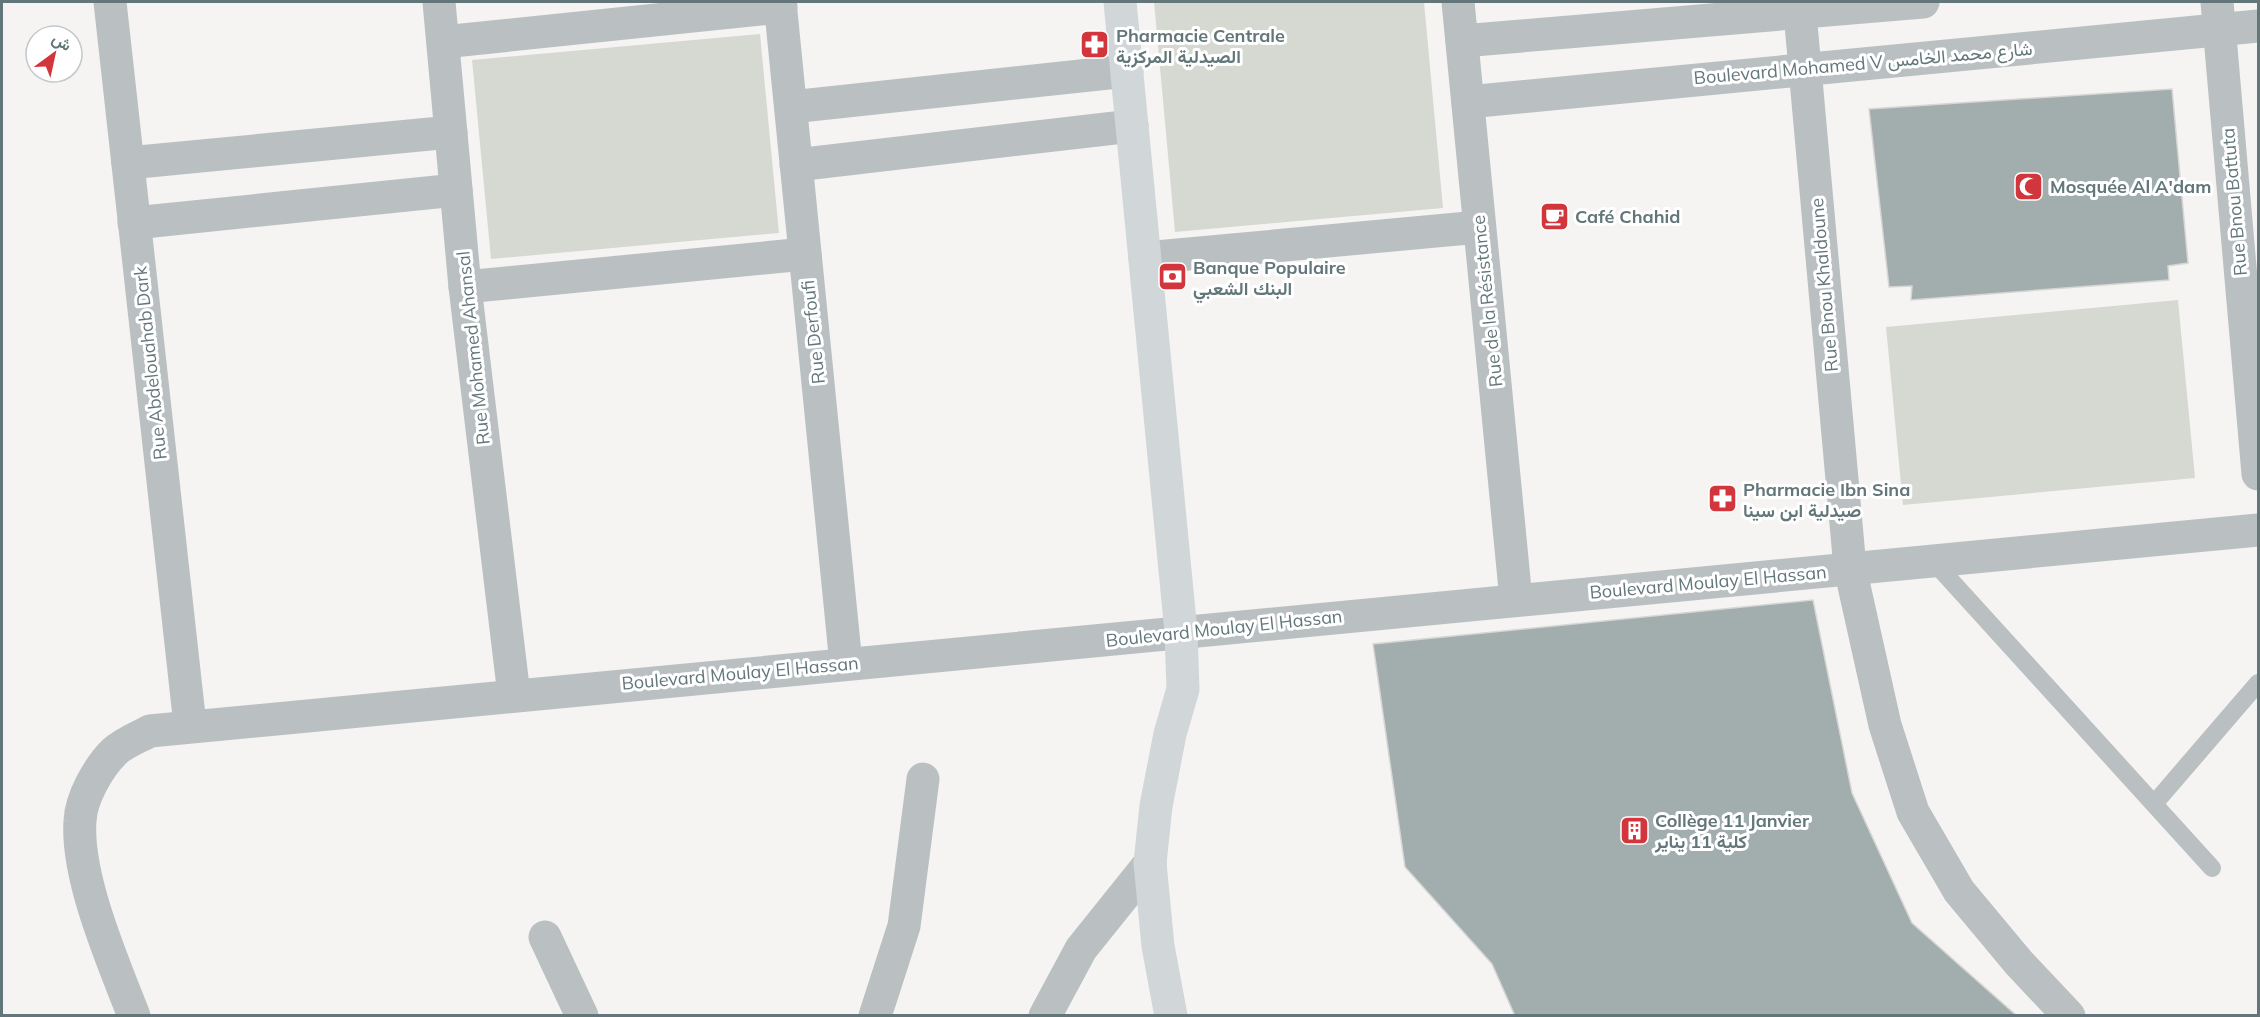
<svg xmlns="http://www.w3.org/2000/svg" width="2260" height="1017" viewBox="0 0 2260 1017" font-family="Mulish,Vazirmatn,sans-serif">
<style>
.green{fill:#d6d9d1}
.building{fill:#a2adae;stroke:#d6d6d4;stroke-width:1.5}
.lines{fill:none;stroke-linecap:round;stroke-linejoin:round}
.service{stroke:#bac0c1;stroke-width:18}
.minor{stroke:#bac0c1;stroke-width:33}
.secondary{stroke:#d1d6d8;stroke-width:33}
.labels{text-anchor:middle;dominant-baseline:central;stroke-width:6;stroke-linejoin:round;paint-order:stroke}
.poi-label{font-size:18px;font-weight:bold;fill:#63777a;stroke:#fff;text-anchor:start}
.street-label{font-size:18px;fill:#63777a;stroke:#fff}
</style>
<rect width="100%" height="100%" fill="#f5f4f2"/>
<!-- green -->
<g class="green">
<polygon points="1154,2 1424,2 1443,208 1175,232"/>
<polygon points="760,34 779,233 491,259 472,60"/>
<polygon points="2178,300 2195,478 1903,505 1886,327"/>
</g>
<!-- building -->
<g class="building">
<polygon points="2172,89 2188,263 2168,266 2169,280 1911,300 1912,286 1889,287 1869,109"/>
<polygon points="1813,600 1852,793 1912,923 2017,1016 1515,1016 1492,964 1405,867 1373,644"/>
</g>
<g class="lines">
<!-- service -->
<g class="service">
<polyline points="1933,561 2212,868"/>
<polyline points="2154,804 2258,683"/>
</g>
<!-- minor -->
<g class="minor">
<polyline points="110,2 190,725"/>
<polyline points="439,2 465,287 514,695"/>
<polyline points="780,2 846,664"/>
<polyline points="1458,2 1516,600"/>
<polyline points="1799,2 1850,568 1885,725 1913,812 1959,891 2019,963 2069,1016"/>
<polyline points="2217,2 2258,474"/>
<polyline points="1462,41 1923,2"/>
<polyline points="443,42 781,7"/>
<polyline points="1468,102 2258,26"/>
<polyline points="791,107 1127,71"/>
<polyline points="128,163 451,132"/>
<polyline points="796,165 1132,126"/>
<polyline points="134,223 456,190"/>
<polyline points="1145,258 1479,227"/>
<polyline points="465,287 805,254"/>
<polyline points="545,937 582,1016"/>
<path d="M 134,1016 C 113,962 76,877 80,821 C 81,798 98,768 114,752 C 123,743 139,737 150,731 L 2258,530"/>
<polyline points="875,1016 904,926 923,779"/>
<polyline points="1045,1016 1081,949 1150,863"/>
</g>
<!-- secondary -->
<polyline class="secondary" points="1120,2 1181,632 1183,689 1170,734 1156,806 1150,863 1158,946 1171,1016"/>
</g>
<!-- icons -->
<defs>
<symbol id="pharmacy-square" viewBox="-11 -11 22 22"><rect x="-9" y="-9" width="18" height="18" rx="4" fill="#d2353c" stroke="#fff"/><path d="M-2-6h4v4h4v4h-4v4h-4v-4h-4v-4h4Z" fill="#fff"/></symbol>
<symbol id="mosque-square" viewBox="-11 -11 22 22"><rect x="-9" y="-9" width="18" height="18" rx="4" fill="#d2353c" stroke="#fff"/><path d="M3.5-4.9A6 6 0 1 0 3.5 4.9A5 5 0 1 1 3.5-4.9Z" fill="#fff"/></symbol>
<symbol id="cafe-square" viewBox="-11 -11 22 22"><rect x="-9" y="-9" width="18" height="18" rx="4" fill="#d2353c" stroke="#fff"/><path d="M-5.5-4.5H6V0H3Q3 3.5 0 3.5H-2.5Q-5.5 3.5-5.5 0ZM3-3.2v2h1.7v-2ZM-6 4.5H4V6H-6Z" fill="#fff"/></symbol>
<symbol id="bank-square" viewBox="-11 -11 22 22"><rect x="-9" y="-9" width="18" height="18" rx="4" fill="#d2353c" stroke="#fff"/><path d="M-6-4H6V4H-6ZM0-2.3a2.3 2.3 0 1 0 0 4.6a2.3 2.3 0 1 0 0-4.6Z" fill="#fff"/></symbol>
<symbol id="building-square" viewBox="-11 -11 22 22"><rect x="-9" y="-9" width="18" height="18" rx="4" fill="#d2353c" stroke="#fff"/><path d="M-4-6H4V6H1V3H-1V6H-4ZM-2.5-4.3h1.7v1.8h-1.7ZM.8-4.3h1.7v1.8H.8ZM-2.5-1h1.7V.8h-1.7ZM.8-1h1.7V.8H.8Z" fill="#fff"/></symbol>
</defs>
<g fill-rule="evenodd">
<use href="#pharmacy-square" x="1078" y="28" width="33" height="33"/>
<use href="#mosque-square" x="2012" y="170" width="33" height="33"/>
<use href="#cafe-square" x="1538" y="200" width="33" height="33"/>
<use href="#bank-square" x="1156" y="260" width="33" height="33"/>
<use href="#pharmacy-square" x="1706" y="482" width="33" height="33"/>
<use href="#building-square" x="1618" y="814" width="33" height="33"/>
</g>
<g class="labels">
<!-- poi labels -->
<g class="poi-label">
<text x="1116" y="35">Pharmacie Centrale<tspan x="1116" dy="21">الصيدلية المركزية</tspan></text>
<text x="2050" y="186">Mosquée Al A'dam</text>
<text x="1575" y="216">Café Chahid</text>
<text x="1193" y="267">Banque Populaire<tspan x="1193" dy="21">البنك الشعبي</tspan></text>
<text x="1743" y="489">Pharmacie Ibn Sina<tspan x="1743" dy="21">صيدلية ابن سينا</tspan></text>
<text x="1655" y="820">Collège 11 Janvier<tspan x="1655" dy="21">كلية 11 يناير</tspan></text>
</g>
<!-- street labels -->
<g class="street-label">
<text transform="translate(1863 63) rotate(-5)">Boulevard Mohamed V شارع محمد الخامس</text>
<text transform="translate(2234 202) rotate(-95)">Rue Bnou Battuta</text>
<text transform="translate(1824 285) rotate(-95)">Rue Bnou Khaldoune</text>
<text transform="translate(1487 301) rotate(-96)">Rue de la Résistance</text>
<text transform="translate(813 332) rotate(-96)">Rue Derfoufi</text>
<text transform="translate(473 348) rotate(-96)">Rue Mohamed Ahansal</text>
<text transform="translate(150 363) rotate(-96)">Rue Abdelouahab Dark</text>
<text transform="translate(1708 582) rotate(-5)">Boulevard Moulay El Hassan</text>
<text transform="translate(1224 628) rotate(-6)">Boulevard Moulay El Hassan</text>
<text transform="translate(740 673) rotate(-5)">Boulevard Moulay El Hassan</text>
</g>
</g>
<!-- border -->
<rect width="2260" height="1017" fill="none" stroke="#63777a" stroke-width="6"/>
<!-- north arrow -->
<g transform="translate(54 54) rotate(33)"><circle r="28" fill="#ffffff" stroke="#c1c9ca" stroke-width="1.5"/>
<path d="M0-4.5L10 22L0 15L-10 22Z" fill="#d2353c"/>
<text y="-9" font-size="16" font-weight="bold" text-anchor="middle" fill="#63777a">ش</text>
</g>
</svg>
